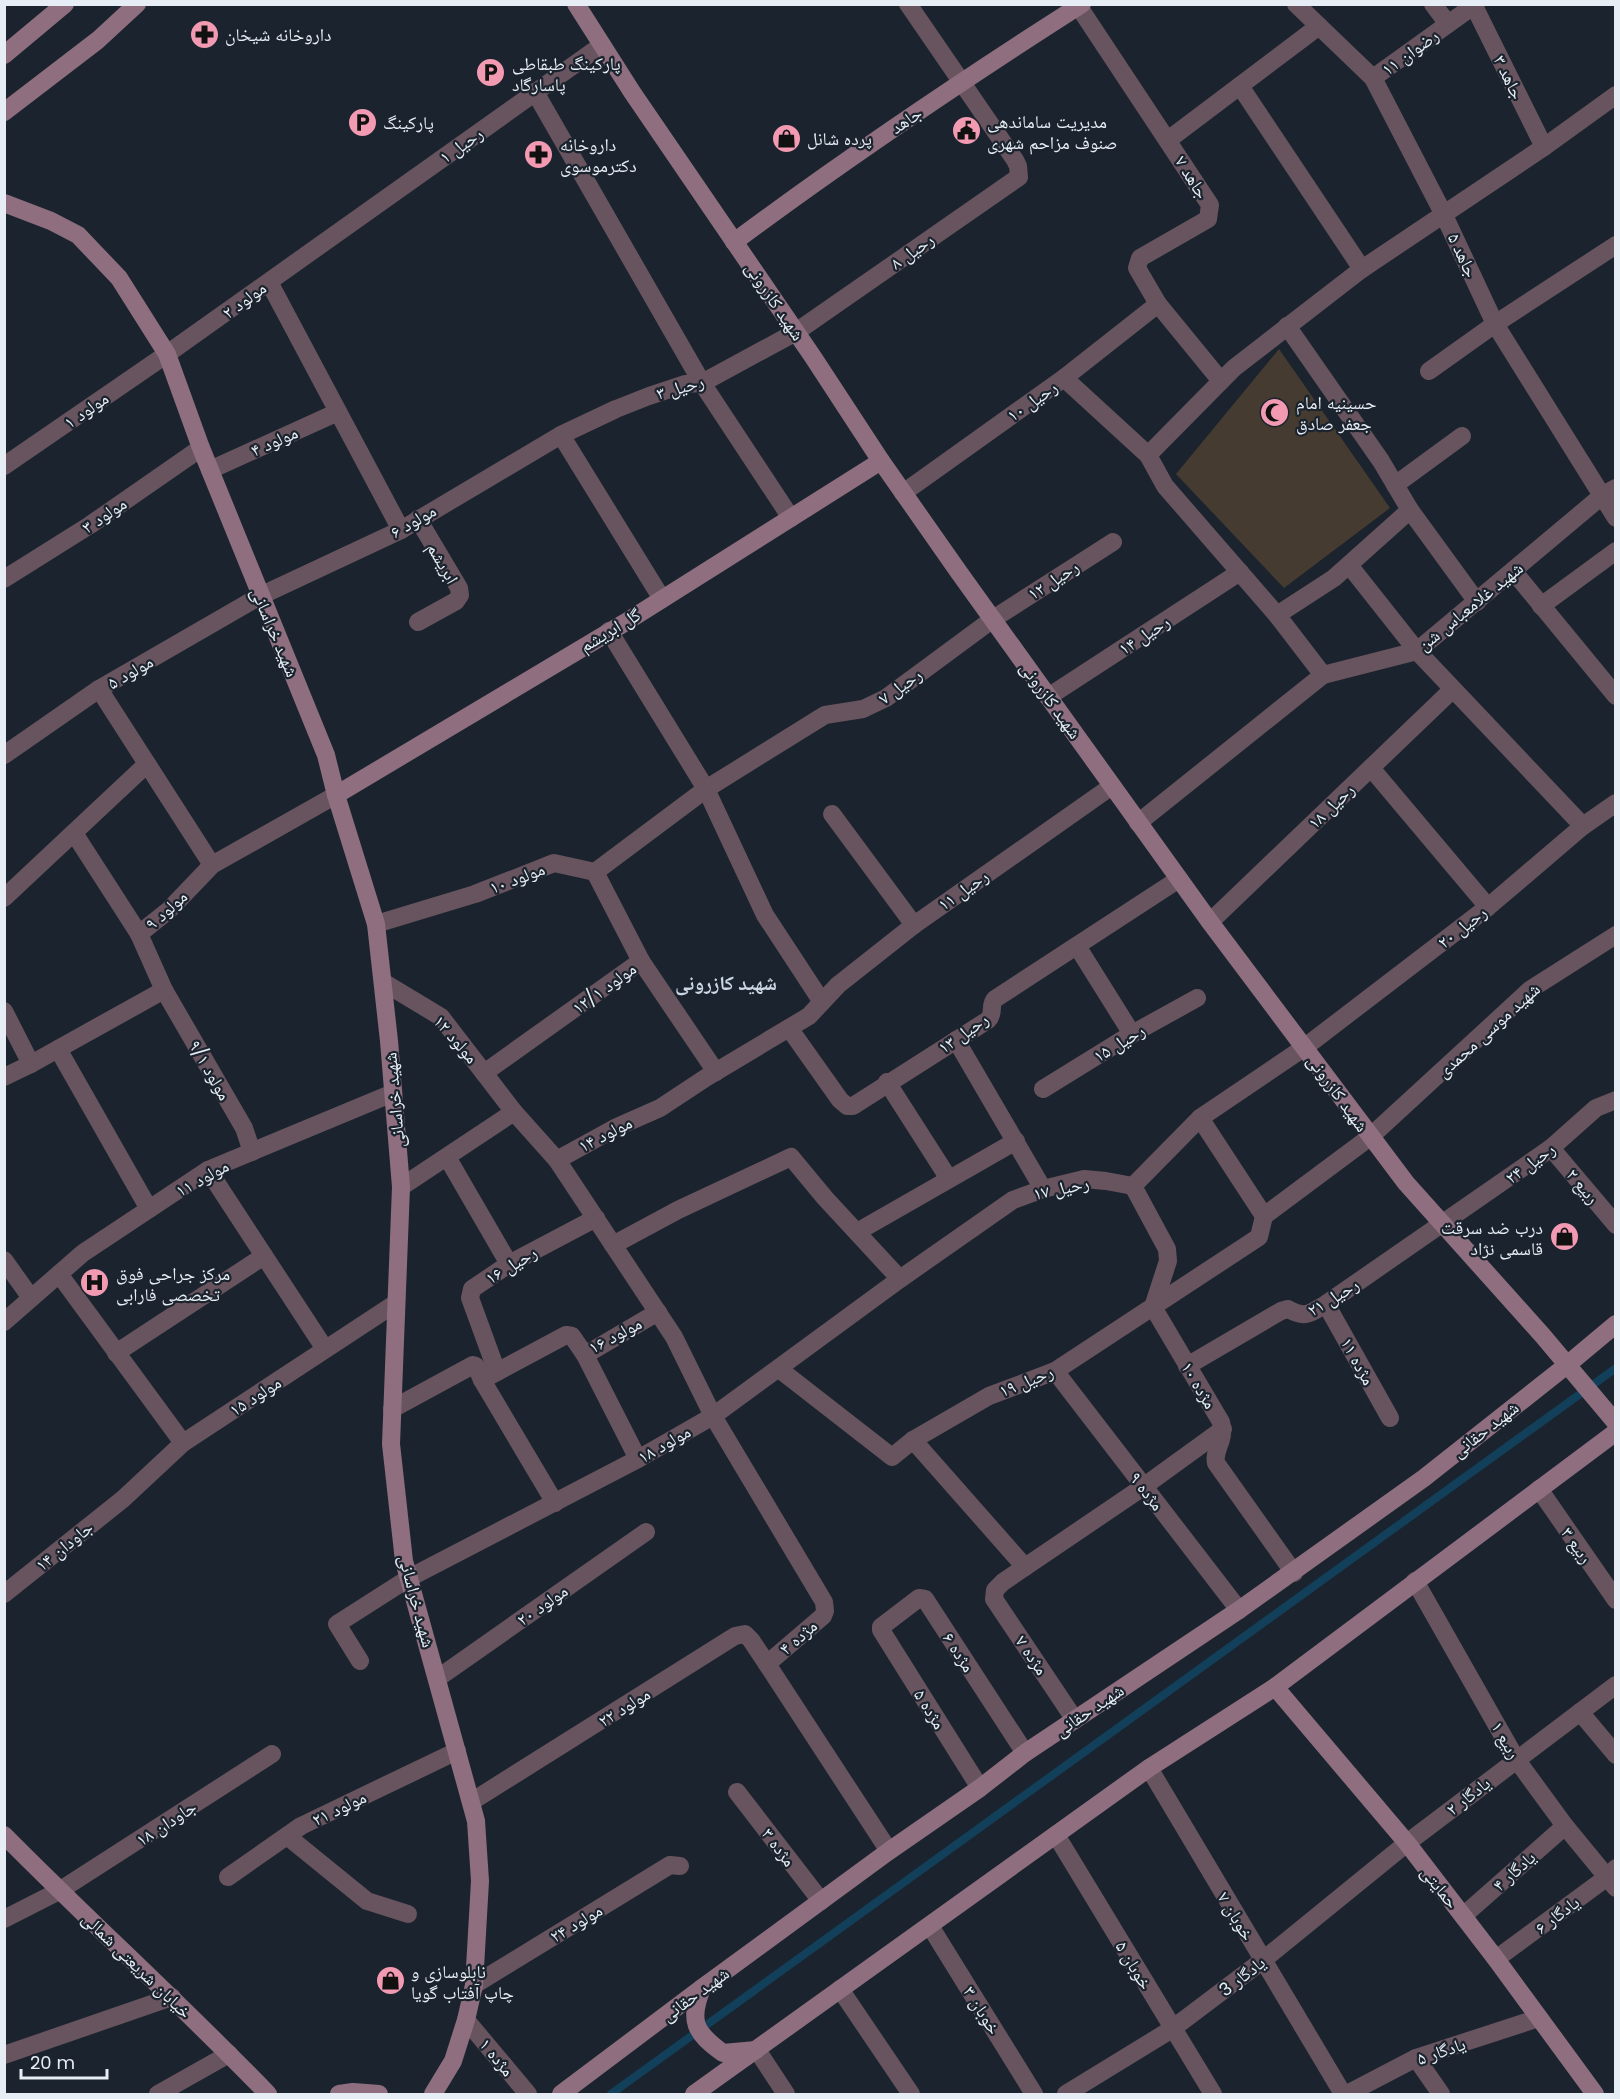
<svg xmlns="http://www.w3.org/2000/svg" width="1620" height="2099" viewBox="0 0 1620 2099" font-family="Poppins,'Noto Naskh Arabic',sans-serif">
<style>
.lines{fill:none;stroke-linecap:round;stroke-linejoin:round}
.stream{stroke:#12405b;stroke-width:8}
.building{fill:#453b30}
.street{stroke:#68545e;stroke-width:18}
.secondary{stroke:#8f6f7f;stroke-width:18}
.labels{text-anchor:middle;dominant-baseline:central;stroke-width:4.5;stroke-linejoin:round;paint-order:stroke}
.poi-label{font-size:18px;fill:#e7edf4;stroke:#1b242e;text-anchor:start}
.street-label{font-size:18px;fill:#e7edf4;stroke:#1b242e}
.neighbourhood-label{font-size:20px;font-weight:bold;fill:#ccd7e5;stroke:#1b242e}
</style>
<rect width="100%" height="100%" fill="#1b242e"/>
<g class="lines">
<!-- stream -->
<polyline class="stream" points="611,2094 1616,1368"/>
</g>
<!-- building -->
<polygon class="building" points="1279,349 1390,508 1284,588 1176,474"/>
<g class="lines">
<!-- street -->
<g class="street">
<polyline points="1077,4 1210,205 1208,219 1140,258 1137,268 1158,304 1221,381"/>
<polyline points="1296,4 1373,78 1443,213 1495,324 1616,518"/>
<polyline points="1433,4 1448,24"/>
<polyline points="1474,6 1544,147"/>
<polyline points="1373,78 1476,4"/>
<polyline points="1240,86 1362,269"/>
<polyline points="535,92 702,383 791,518"/>
<polyline points="1168,140 1319,26"/>
<polyline points="269,282 401,530"/>
<polyline points="1429,371 1495,324 1616,245"/>
<polyline points="1064,378 1148,455"/>
<polyline points="561,435 662,599"/>
<polyline points="4,466 167,354 602,45"/>
<polyline points="210,470 338,412"/>
<polyline points="1395,485 1462,436"/>
<polyline points="903,493 1064,378 1158,304"/>
<polyline points="1410,510 1477,602"/>
<polyline points="418,519 459,588 460,595 456,601 418,622"/>
<polyline points="1349,565 1417,651 1583,826"/>
<polyline points="1514,572 1616,696"/>
<polyline points="4,579 90,525 201,448"/>
<polyline points="1541,606 1616,551"/>
<polyline points="1277,615 1334,578 1410,510 1381,461 1287,326"/>
<polyline points="609,631 706,789 765,915 822,1002"/>
<polyline points="1323,675 1277,615 1165,486 1148,455 1234,368 1362,269 1544,147 1616,95"/>
<polyline points="99,689 212,865"/>
<polyline points="1048,697 1240,572"/>
<polyline points="4,755 99,689 260,596 401,530 561,435 616,409 649,396 685,384 702,383 796,332 1019,177 1018,166 1015,160 908,4"/>
<polyline points="1371,768 1488,907"/>
<polyline points="832,814 914,925"/>
<polyline points="1138,823 1323,675 1417,651 1603,495 1616,488"/>
<polyline points="74,833 139,934"/>
<polyline points="4,898 147,764"/>
<polyline points="1210,922 1452,690"/>
<polyline points="376,924 475,894 554,863 595,872 706,789 825,715 863,709 886,698 993,619 1113,542"/>
<polyline points="1077,946 1132,1034"/>
<polyline points="641,961 716,1072"/>
<polyline points="383,982 441,1017 514,1112"/>
<polyline points="164,990 244,1128 252,1152"/>
<polyline points="4,1011 31,1064"/>
<path d="M 789,1028 L 840,1100 L 847,1106 L 853,1106 L 988,1020 C 995,1013 989,1005 995,999 L 1179,879"/>
<polyline points="956,1040 1043,1189"/>
<polyline points="58,1049 149,1209"/>
<polyline points="484,1073 641,961 595,872"/>
<polyline points="4,1077 31,1064 164,990 139,934 169,910 212,865 336,795"/>
<polyline points="887,1082 949,1179"/>
<polyline points="1043,1089 1132,1034 1197,998"/>
<polyline points="1200,1118 1264,1216"/>
<polyline points="1551,1148 1616,1225"/>
<polyline points="447,1157 509,1264"/>
<polyline points="557,1160 674,1337 713,1416 824,1602 825,1611 823,1616 767,1664 889,1851"/>
<polyline points="208,1170 325,1349"/>
<path d="M 1133,1186 L 1167,1249 L 1168,1261 L 1153,1307 L 1221,1422 C 1226,1442 1213,1449 1216,1463 L 1294,1573"/>
<polyline points="401,1187 514,1112 557,1160 617,1127 660,1108 707,1077 809,1016 838,985 914,925 1112,786"/>
<polyline points="857,1232 1016,1141"/>
<polyline points="613,1245 678,1210 791,1157 825,1198 900,1279"/>
<polyline points="4,1260 31,1298"/>
<polyline points="59,1274 183,1443"/>
<polyline points="1326,1304 1390,1418"/>
<polyline points="4,1322 83,1253 208,1170 393,1093"/>
<polyline points="116,1353 264,1256"/>
<polyline points="585,1355 638,1459"/>
<path d="M 1187,1366 L 1281,1311 L 1288,1309 C 1306,1319 1310,1313 1326,1304 L 1551,1148 L 1596,1108 L 1616,1100"/>
<polyline points="779,1369 892,1457 913,1440 989,1396 1055,1371 1259,1237 1264,1216 1370,1137 1531,989 1616,935"/>
<polyline points="1055,1371 1239,1610"/>
<polyline points="497,1372 470,1298 472,1289 509,1264 596,1218"/>
<polyline points="482,1380 555,1503"/>
<polyline points="392,1409 473,1365 476,1366 482,1380 566,1335 572,1336 585,1355 658,1312"/>
<polyline points="913,1440 1025,1567"/>
<polyline points="1539,1489 1616,1600"/>
<polyline points="1415,1581 1516,1759 1565,1826 1616,1888"/>
<polyline points="4,1594 123,1499 183,1443 396,1303"/>
<polyline points="360,1661 337,1624 409,1578 638,1459 713,1416 900,1279 1013,1200 1043,1189 1084,1179 1106,1181 1133,1186 1200,1118 1305,1047 1488,907 1583,826 1616,803"/>
<polyline points="438,1678 646,1532"/>
<polyline points="1580,1712 1616,1755"/>
<polyline points="1075,1720 994,1599 995,1590 1003,1582 1143,1487 1223,1429"/>
<polyline points="1149,1768 1343,2094"/>
<polyline points="980,1788 881,1630 881,1627 919,1598 925,1599 1025,1753"/>
<polyline points="737,1792 821,1901"/>
<polyline points="471,1802 735,1636 745,1634 751,1640 767,1664"/>
<polyline points="1056,1835 1213,2094"/>
<polyline points="287,1836 367,1901 408,1914"/>
<polyline points="228,1877 301,1826 457,1751"/>
<polyline points="1463,1916 1565,1826"/>
<polyline points="4,1919 59,1891 272,1754"/>
<polyline points="930,1926 1034,2094"/>
<polyline points="1496,1959 1606,1878 1616,1868"/>
<polyline points="474,1985 670,1865 680,1866"/>
<polyline points="840,1989 911,2094"/>
<polyline points="466,2020 528,2094"/>
<polyline points="757,2050 786,2094"/>
<polyline points="4,2055 172,1997"/>
<polyline points="1416,2058 1441,2094"/>
<polyline points="158,2094 229,2054"/>
<polyline points="1066,2094 1172,2029 1262,1961 1407,1843 1616,1685"/>
<polyline points="1347,2094 1416,2058 1539,2018"/>
</g>
<!-- secondary -->
<g class="secondary">
<polyline points="576,4 632,92 813,357 881,461 958,571 1210,922 1406,1183 1543,1336 1616,1423"/>
<polyline points="4,55 65,4"/>
<polyline points="4,112 98,40 137,4"/>
<polyline points="4,203 51,221 78,235 119,278 167,354 201,448 326,755 336,795 376,924 389,1041 401,1187 391,1444 404,1561 476,1821 480,1881 474,1985 466,2020 453,2061 433,2094"/>
<path d="M 734,242 C 847,158 963,80 1082,4"/>
<polyline points="336,795 626,622 881,461"/>
<polyline points="1275,1687 1407,1843 1496,1959 1595,2094"/>
<path d="M 4,1835 C 91,1923 183,2006 268,2094"/>
<path d="M 702,1988 C 689,2021 694,2032 723,2053 L 756,2050"/>
<polyline points="339,2094 353,2092 379,2094"/>
<polyline points="561,2094 702,1988 889,1851 980,1788 1025,1753 1239,1610 1424,1478 1567,1365 1616,1324"/>
<polyline points="694,2094 1149,1768 1275,1687 1616,1432"/>
</g>
</g>
<!-- icons -->
<defs>
<symbol id="pharmacy-disc" viewBox="-11 -11 22 22"><circle r="9.5" fill="#f19ab2" stroke="#1b242e"/><path d="M-2-6h4v4h4v4h-4v4h-4v-4h-4v-4h4Z" fill="#111"/></symbol>
<symbol id="parking-disc" viewBox="-11 -11 22 22"><circle r="9.5" fill="#f19ab2" stroke="#1b242e"/><path d="M-3.5-5.5H1a3.5 3.5 0 0 1 0 7H-1V5.5H-3.5ZM-1-3.4V-.6H.8a1.4 1.4 0 0 0 0-2.8Z" fill="#111"/></symbol>
<symbol id="civic-disc" viewBox="-11 -11 22 22"><circle r="9.5" fill="#f19ab2" stroke="#1b242e"/><path d="M-.6-6.5H3V-4.5H.6V-3L4-1V1h2V6H-6V1h2V-1L-.6-3ZM-1.2 2.5V6h2.4V2.5Z" fill="#111"/></symbol>
<symbol id="shop-disc" viewBox="-11 -11 22 22"><circle r="9.5" fill="#f19ab2" stroke="#1b242e"/><path d="M-5-2.5h2.3a2.7 3.5 0 0 1 5.4 0H5L5.5 6h-11ZM-1.5-2.5h3a1.5 2.3 0 0 0-3 0Z" fill="#111"/></symbol>
<symbol id="mosque-disc" viewBox="-11 -11 22 22"><circle r="9.5" fill="#f19ab2" stroke="#1b242e"/><path d="M3.5-4.9A6 6 0 1 0 3.5 4.9A5 5 0 1 1 3.5-4.9Z" fill="#111"/></symbol>
<symbol id="hospital-disc" viewBox="-11 -11 22 22"><circle r="9.5" fill="#f19ab2" stroke="#1b242e"/><path d="M-5-5h3v3.5h4V-5h3V5h-3V1.5h-4V5h-3Z" fill="#111"/></symbol>
</defs>
<g fill-rule="evenodd">
<use href="#pharmacy-disc" x="188" y="18" width="33" height="33"/>
<use href="#parking-disc" x="474" y="56" width="33" height="33"/>
<use href="#parking-disc" x="346" y="106" width="33" height="33"/>
<use href="#civic-disc" x="950" y="114" width="33" height="33"/>
<use href="#shop-disc" x="770" y="122" width="33" height="33"/>
<use href="#pharmacy-disc" x="522" y="138" width="33" height="33"/>
<use href="#mosque-disc" x="1258" y="396" width="33" height="33"/>
<use href="#shop-disc" x="1548" y="1220" width="33" height="33"/>
<use href="#hospital-disc" x="78" y="1266" width="33" height="33"/>
<use href="#shop-disc" x="374" y="1964" width="33" height="33"/>
</g>
<g class="labels">
<!-- poi labels -->
<g class="poi-label">
<text x="225" y="34">داروخانه شیخان</text>
<text x="512" y="63">پارکینگ طبقاطی<tspan x="512" dy="21">پاسارگاد</tspan></text>
<text x="987" y="121">مدیریت ساماندهی<tspan x="987" dy="21">صنوف مزاحم شهری</tspan></text>
<text x="383" y="122">پارکینگ</text>
<text x="807" y="138">پرده شانل</text>
<text x="560" y="144">داروخانه<tspan x="560" dy="21">دکترموسوی</tspan></text>
<text x="1296" y="402">حسینیه امام<tspan x="1296" dy="21">جعفر صادق</tspan></text>
<text x="1543" y="1227" text-anchor="end">درب ضد سرقت<tspan x="1543" dy="21">قاسمی نژاد</tspan></text>
<text x="116" y="1273">مرکز جراحی فوق<tspan x="116" dy="21">تخصصی فارابی</tspan></text>
<text x="411" y="1971">نابلوسازی و<tspan x="411" dy="21">چاپ آفتاب گویا</tspan></text>
</g>
<!-- street labels -->
<g class="street-label">
<text transform="translate(1410 52) rotate(-36)">رضوان ۱۱</text>
<text transform="translate(1509 77) rotate(64)">جاهد ۳</text>
<text transform="translate(906 120) rotate(-34)">جاهد</text>
<text transform="translate(461 145) rotate(-35)">رحیل ۱</text>
<text transform="translate(1192 177) rotate(58)">جاهد ۷</text>
<text transform="translate(912 251) rotate(-35)">رحیل ۸</text>
<text transform="translate(1463 255) rotate(65)">جاهد ۵</text>
<text transform="translate(244 300) rotate(-36)">مولود ۲</text>
<text transform="translate(775 301) rotate(56)">شهید کازرونی</text>
<text transform="translate(680 387) rotate(-16)">رحیل ۳</text>
<text transform="translate(1032 401) rotate(-35)">رحیل ۱۰</text>
<text transform="translate(86 410) rotate(-35)">مولود ۱</text>
<text transform="translate(274 441) rotate(-24)">مولود ۴</text>
<text transform="translate(104 515) rotate(-34)">مولود ۳</text>
<text transform="translate(413 521) rotate(-30)">مولود ۶</text>
<text transform="translate(443 563) rotate(60)">ابریشم</text>
<text transform="translate(1053 580) rotate(-33)">رحیل ۱۲</text>
<text transform="translate(1470 606) rotate(-39)">شهید غلامعباس شن</text>
<text transform="translate(610 630) rotate(-31)">گل ابریشم</text>
<text transform="translate(275 632) rotate(67)">شهید خراسانی</text>
<text transform="translate(1144 635) rotate(-33)">رحیل ۱۴</text>
<text transform="translate(130 672) rotate(-30)">مولود ۵</text>
<text transform="translate(900 686) rotate(-35)">رحیل ۷</text>
<text transform="translate(1051 700) rotate(54)">شهید کازرونی</text>
<text transform="translate(1331 806) rotate(-44)">رحیل ۱۸</text>
<text transform="translate(517 878) rotate(-21)">مولود ۱۰</text>
<text transform="translate(963 890) rotate(-35)">رحیل ۱۱</text>
<text transform="translate(166 910) rotate(-42)">مولود ۹</text>
<text transform="translate(1462 927) rotate(-38)">رحیل ۲۰</text>
<text transform="translate(604 988) rotate(-36)">مولود ۱۲/۱</text>
<text transform="translate(1488 1030) rotate(-42)">شهید موسی محمدی</text>
<text transform="translate(963 1033) rotate(-35)">رحیل ۱۳</text>
<text transform="translate(456 1039) rotate(49)">مولود ۱۲</text>
<text transform="translate(1119 1043) rotate(-31)">رحیل ۱۵</text>
<text transform="translate(210 1070) rotate(60)">مولود ۹/۱</text>
<text transform="translate(1338 1093) rotate(54)">شهید کازرونی</text>
<text transform="translate(394 1100) rotate(-95)">شهید خراسانی</text>
<text transform="translate(605 1134) rotate(-27)">مولود ۱۴</text>
<text transform="translate(1530 1163) rotate(-36)">رحیل ۲۴</text>
<text transform="translate(202 1178) rotate(-29)">مولود ۱۱</text>
<text transform="translate(1583 1186) rotate(50)">ربیع ۲</text>
<text transform="translate(1061 1188) rotate(-12)">رحیل ۱۷</text>
<text transform="translate(511 1265) rotate(-31)">رحیل ۱۶</text>
<text transform="translate(1333 1297) rotate(-31)">رحیل ۲۱</text>
<text transform="translate(615 1335) rotate(-28)">مولود ۱۶</text>
<text transform="translate(1358 1361) rotate(61)">مژده ۱۱</text>
<text transform="translate(1026 1381) rotate(-22)">رحیل ۱۹</text>
<text transform="translate(1199 1385) rotate(59)">مژده ۱۰</text>
<text transform="translate(255 1396) rotate(-33)">مولود ۱۵</text>
<text transform="translate(1485 1429) rotate(-38)">شهید حقانی</text>
<text transform="translate(664 1444) rotate(-30)">مولود ۱۸</text>
<text transform="translate(1147 1491) rotate(52)">مژده ۹</text>
<text transform="translate(1577 1545) rotate(55)">ربیع ۳</text>
<text transform="translate(64 1546) rotate(-39)">جاودان ۱۴</text>
<text transform="translate(417 1601) rotate(75)">شهید خراسانی</text>
<text transform="translate(542 1605) rotate(-35)">مولود ۲۰</text>
<text transform="translate(798 1637) rotate(-41)">مژده ۴</text>
<text transform="translate(959 1652) rotate(57)">مژده ۶</text>
<text transform="translate(1032 1655) rotate(56)">مژده ۷</text>
<text transform="translate(624 1707) rotate(-32)">مولود ۲۲</text>
<text transform="translate(930 1709) rotate(58)">مژده ۵</text>
<text transform="translate(1089 1710) rotate(-34)">شهید حقانی</text>
<text transform="translate(1506 1740) rotate(60)">ربیع ۱</text>
<text transform="translate(1468 1796) rotate(-38)">یادگار ۲</text>
<text transform="translate(339 1808) rotate(-26)">مولود ۲۱</text>
<text transform="translate(166 1823) rotate(-33)">جاودان ۱۸</text>
<text transform="translate(779 1847) rotate(53)">مژده ۳</text>
<text transform="translate(1514 1871) rotate(-42)">یادگار ۴</text>
<text transform="translate(1440 1887) rotate(52)">حمایتی</text>
<text transform="translate(1557 1915) rotate(-37)">یادگار ۶</text>
<text transform="translate(1236 1916) rotate(59)">خوبان ۷</text>
<text transform="translate(576 1923) rotate(-31)">مولود ۲۴</text>
<text transform="translate(137 1965) rotate(44)">خیابان شریعتی شمالی</text>
<text transform="translate(1134 1965) rotate(59)">خوبان ۵</text>
<text transform="translate(1242 1976) rotate(-38)">یادگار 3</text>
<text transform="translate(695 1994) rotate(-36)">شهید حقانی</text>
<text transform="translate(982 2010) rotate(58)">خوبان ۳</text>
<text transform="translate(1441 2051) rotate(-19)">یادگار ۵</text>
<text transform="translate(497 2057) rotate(50)">مژده ۱</text>
</g>
<!-- neighbourhood labels -->
<g class="neighbourhood-label">
<text x="726" y="983">شهید کازرونی</text>
</g>
</g>
<!-- border -->
<rect width="1620" height="2099" fill="none" stroke="#e7edf4" stroke-width="12"/>
<!-- scale -->
<path d="M21 2069v9h86v-9" fill="none" stroke="#e7edf4" stroke-width="3"/>
<text x="30" y="2069" font-size="18" fill="#e7edf4" stroke="#1b242e" stroke-width="4.5" paint-order="stroke">20 m</text>
</svg>
